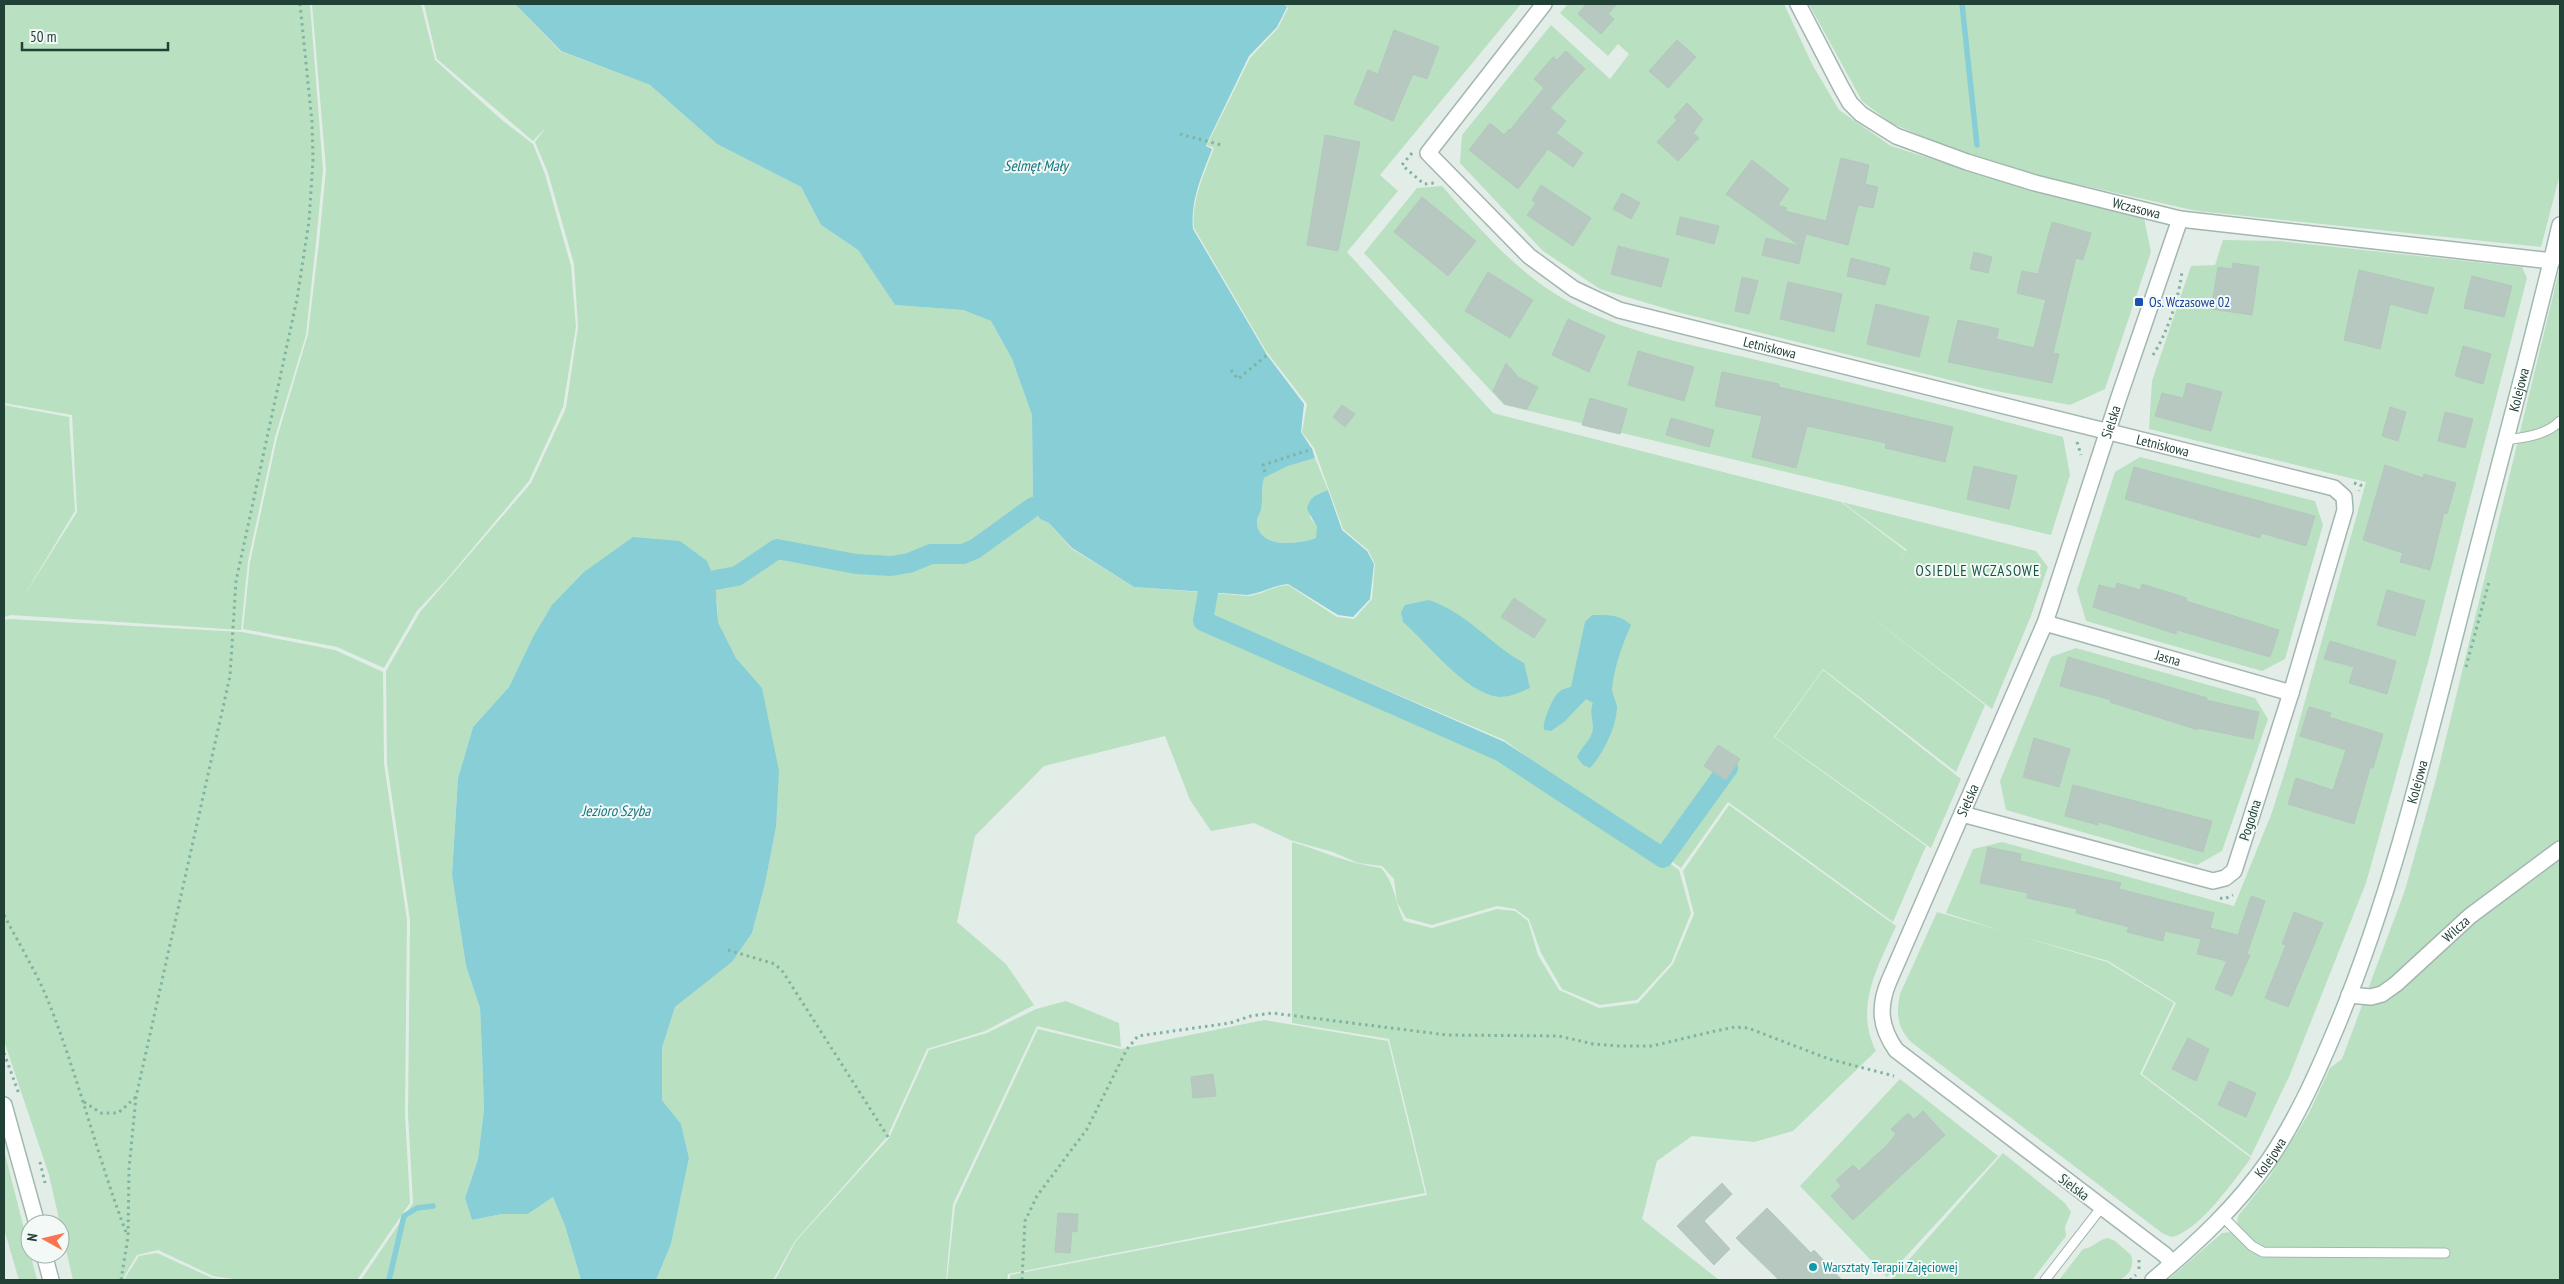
<svg xmlns="http://www.w3.org/2000/svg" width="2564" height="1284" viewBox="0 0 2564 1284" font-family="'PT Sans Narrow',sans-serif">
<style>
.green{fill:#bae0c2}
.water{fill:#87ced6}
.lines{fill:none;stroke-linecap:round;stroke-linejoin:round}
.stream{stroke:#87ced6;stroke-width:5.5}
.canal{stroke:#87ced6;stroke-width:20}
.building{fill:#b7c8c1;stroke:#b4c7be}
.lane-casing{stroke:#a4b6af;stroke-width:11}
.street-casing{stroke:#a4b6af;stroke-width:18}
.secondary-casing{stroke:#a0baaf;stroke-width:18}
.path{stroke:#81b3a1;stroke-width:3;stroke-dasharray:2.5 4;stroke-linecap:butt}
.lane{stroke:#fff;stroke-width:9}
.street{stroke:#fff;stroke-width:15}
.secondary{stroke:#fff;stroke-width:15}
.transit-dot{fill:#1a4fb4;stroke:#f3f9f6;stroke-width:2}
.culture-dot{fill:#0f9aa8;stroke:#f3f9f6;stroke-width:2}
.labels{text-anchor:middle;dominant-baseline:central;stroke-width:4;stroke-linejoin:round;paint-order:stroke}
.street-label{font-size:14px;fill:#214036;stroke:#f3f9f6}
.transit-label{font-size:14px;fill:#164399;stroke:#f3f9f6;text-anchor:start}
.culture-label{font-size:14px;fill:#0d838f;stroke:#f3f9f6;text-anchor:start}
.water-label{font-size:15px;font-style:italic;fill:#177480;stroke:#f3f9f6}
.neighbourhood-label{font-size:15px;letter-spacing:1px;fill:#1b5343;stroke:#f3f9f6}
</style>
<rect width="100%" height="100%" fill="#e2ede8"/>
<!-- green -->
<g class="green">
<polygon points="4,4 310,4 323,170 316,243 306,335 275,437 248,561 241,630 11,615 4,617 4,405 69,417 75,511 22,599 77,512 72,415 4,403"/>
<polygon points="312,4 421,4 435,60 503,121 533,144 545,174 571,266 576,327 563,407 529,481 447,579 417,611 384,668 337,647 243,629 250,562 277,438 308,334 319,242 326,169"/>
<path d="M 424,4 L 515,4 L 560,51 L 650,85 L 717,144 L 801,187 L 821,225 L 858,250 L 895,305 L 963,310 L 991,321 L 1012,359 L 1032,415 L 1033,507 L 1040,519 L 1049,523 L 1072,549 L 1134,587 L 1249,596 C 1263,594 1271,587 1288,585 L 1337,617 L 1354,619 L 1372,599 L 1375,564 L 1368,550 L 1343,529 L 1314,448 L 1302,432 L 1307,404 L 1266,351 L 1194,228 C 1191,201 1204,174 1214,148 L 1207,145 L 1250,58 L 1278,28 L 1288,8 L 1285,4 L 1521,4 L 1380,175 L 1398,191 L 1347,252 L 1493,413 L 1841,502 L 1906,551 L 1888,577 L 1907,550 L 1842,502 L 2036,551 L 2048,567 L 2031,616 L 1992,709 L 1863,611 L 1985,705 L 1956,772 L 1823,669 L 1774,737 L 1926,846 L 1893,922 L 1728,802 L 1681,868 L 1504,740 L 1218,618 L 1503,742 L 1679,870 L 1691,913 L 1671,963 L 1637,1000 L 1600,1005 L 1562,989 L 1541,953 L 1529,919 L 1515,909 L 1497,906 L 1432,925 L 1406,918 L 1397,902 L 1394,879 L 1382,866 L 1358,863 L 1333,852 L 1290,840 L 1254,823 L 1211,831 L 1190,800 L 1165,736 L 1044,766 L 975,836 L 957,922 L 1006,964 L 1034,1005 L 985,1031 L 927,1049 L 887,1137 L 795,1241 L 773,1280 L 656,1280 L 671,1244 L 689,1158 L 681,1124 L 662,1100 L 662,1048 L 675,1007 L 732,962 L 752,933 L 765,884 L 776,827 L 762,689 L 736,658 L 718,622 L 717,599 L 533,637 L 509,687 L 473,727 L 458,778 L 452,875 L 466,966 L 480,1008 L 482,1052 L 484,1109 L 478,1159 L 465,1198 L 472,1220 L 502,1214 L 528,1214 L 553,1197 L 565,1226 L 581,1280 L 361,1280 L 413,1203 L 408,1115 L 410,920 L 387,764 L 386,671 L 420,612 L 531,483 L 566,408 L 578,327 L 574,264 L 548,173 L 535,142 L 546,127 L 533,141 L 437,59 Z"/>
<polygon points="1568,4 1784,4 1812,64 1839,110 1891,146 2036,192 2144,218 2151,252 2105,389 2070,405 1986,389 1677,312 1600,289 1543,251 1460,163 1462,135 1551,25 1610,79 1629,54 1618,44 1608,56 1560,13"/>
<polygon points="1809,4 2560,4 2560,174 2541,247 2197,211 2036,175 1948,147 1891,123 1862,101"/>
<path d="M 1442,186 C 1476,225 1513,268 1557,295 C 1620,334 1695,345 1765,362 C 1865,386 1964,410 2063,437 L 2070,475 L 2051,535 L 1504,405 L 1364,253 L 1417,188 Z"/>
<path d="M 2223,240 L 2280,241 L 2522,267 L 2527,278 L 2428,662 L 2366,883 L 2289,1077 L 2251,1156 L 2142,1074 L 2176,1003 L 2108,961 L 2016,935 L 2107,962 L 2174,1003 L 2140,1074 L 2251,1158 C 2235,1179 2198,1233 2171,1237 L 2162,1233 L 1911,1042 C 1897,1027 1896,1014 1900,994 L 1937,912 L 1999,930 L 1946,913 L 1973,849 L 2002,842 L 2234,906 L 2271,815 L 2288,762 L 2366,482 L 2149,429 L 2152,381 L 2191,266 L 2215,265 Z"/>
<polygon points="2560,267 2560,1280 2168,1280 2222,1233 2231,1232 2243,1244 2248,1235 2237,1224 2238,1216 2270,1176 2309,1113 2330,1068 2342,1059 2405,890 2436,779"/>
<polygon points="2140,457 2315,501 2323,525 2285,659 2262,671 2086,621 2077,590 2115,472"/>
<path d="M 1315,458 L 1328,490 L 1317,494 L 1310,517 L 1317,527 L 1317,538 C 1300,544 1257,550 1257,521 C 1257,518 1260,513 1261,510 C 1263,500 1261,489 1264,478 L 1288,466 Z"/>
<polygon points="10,619 242,632 335,650 383,672 384,763 407,920 405,1114 410,1203 357,1280 240,1280 213,1276 158,1250 137,1255 124,1277 126,1280 73,1280 49,1175 4,1041 4,620"/>
<polygon points="2076,648 2255,698 2268,719 2222,851 2197,865 2006,810 2000,781 2051,657"/>
<polygon points="1823,670 1961,779 1931,848 1775,737"/>
<path d="M 1729,805 L 1896,926 C 1878,967 1854,1007 1876,1051 L 1793,1131 L 1754,1142 L 1692,1136 L 1657,1161 L 1642,1219 L 1719,1280 L 1010,1280 L 1010,1275 L 1427,1195 L 1389,1039 L 1292,1023 L 1292,842 C 1322,851 1350,864 1381,868 C 1395,883 1395,903 1404,921 L 1432,928 L 1497,909 L 1515,911 L 1528,921 L 1538,955 L 1559,990 L 1599,1008 L 1638,1003 L 1673,964 L 1694,914 L 1683,871 Z"/>
<polygon points="1066,1001 1119,1023 1121,1047 1037,1026 953,1204 946,1280 775,1280 796,1241 889,1138 929,1050 987,1033 1036,1009"/>
<polygon points="1264,1020 1388,1041 1425,1193 1008,1274 1007,1280 947,1280 955,1206 1038,1029 1121,1049"/>
<polygon points="1900,1079 1998,1156 1887,1277 1800,1186"/>
<polygon points="4,1150 37,1280 19,1280 4,1229"/>
<polygon points="2003,1153 2065,1203 2071,1212 2065,1227 2066,1236 2032,1280 1891,1280"/>
<path d="M 2108,1238 L 2115,1241 L 2131,1255 C 2135,1265 2129,1277 2118,1280 C 2107,1284 2073,1280 2059,1280 L 2083,1249 C 2094,1248 2098,1239 2108,1238 Z"/>
<polygon points="157,1253 212,1278 227,1280 127,1280 125,1278 139,1256"/>
</g>
<!-- water -->
<g class="water">
<path d="M 515,4 L 1284,4 L 1287,7 L 1277,27 L 1249,56 L 1208,141 L 1206,146 L 1212,149 C 1202,175 1190,201 1193,229 L 1267,355 L 1304,404 L 1301,432 L 1312,449 L 1315,458 L 1288,466 L 1264,478 C 1261,489 1263,500 1261,510 C 1260,513 1257,518 1257,521 C 1257,550 1300,544 1316,538 L 1317,527 L 1307,509 C 1309,497 1317,494 1328,490 L 1342,530 L 1367,551 L 1374,564 L 1370,599 L 1353,617 L 1338,615 L 1288,584 C 1272,586 1263,592 1248,595 L 1134,587 L 1072,548 L 1049,523 L 1040,519 L 1033,507 L 1032,415 L 1012,359 L 991,321 L 963,310 L 895,305 L 858,250 L 821,225 L 801,187 L 717,144 L 650,85 L 561,51 Z"/>
<polygon points="633,537 680,541 707,561 715,580 718,622 736,658 762,688 779,771 776,827 765,884 752,933 732,962 675,1007 662,1048 662,1100 681,1124 689,1158 671,1244 656,1280 581,1280 565,1226 553,1197 528,1214 502,1214 472,1220 465,1198 478,1159 484,1109 482,1052 480,1008 466,966 452,875 458,778 473,727 509,687 533,637 552,605 584,572"/>
<path d="M 1429,600 C 1469,614 1488,643 1524,663 L 1530,688 C 1521,692 1510,697 1500,697 C 1465,694 1428,643 1403,622 L 1401,612 L 1405,605 Z"/>
<path d="M 1592,615 C 1607,615 1620,614 1631,625 C 1622,645 1614,668 1612,689 C 1612,695 1617,702 1617,708 C 1616,728 1603,754 1590,768 L 1583,765 L 1577,757 C 1581,747 1592,740 1593,728 C 1593,718 1589,713 1593,703 L 1586,699 L 1564,722 L 1551,731 L 1544,730 C 1542,723 1553,696 1559,692 C 1562,689 1567,688 1571,687 L 1585,622 Z"/>
</g>
<g class="lines">
<!-- stream -->
<g class="stream">
<polyline points="1962,4 1977,145"/>
<polyline points="389,1280 404,1216 417,1208 433,1206"/>
</g>
<!-- canal -->
<g class="canal">
<polyline points="715,580 737,576 777,549 856,564 891,566 909,563 931,554 963,554 975,549 1033,507"/>
<polyline points="1208,592 1203,621 1500,751 1663,858 1728,768"/>
</g>
</g>
<!-- building -->
<g class="building">
<polygon points="1586,4 1617,4 1608,14 1614,19 1601,34 1578,14"/>
<polygon points="1394,30 1439,47 1427,79 1413,74 1393,121 1354,104 1368,70 1378,74"/>
<polygon points="1677,40 1696,57 1668,88 1649,71"/>
<polygon points="1566,51 1585,69 1550,108 1566,121 1556,133 1583,153 1573,167 1548,149 1518,189 1469,150 1490,123 1504,135 1509,129 1510,130 1544,88 1534,79 1553,57 1557,60"/>
<polygon points="1687,103 1703,119 1693,133 1699,138 1678,161 1657,142 1677,120 1674,117"/>
<polygon points="1325,135 1360,142 1338,251 1307,245"/>
<polygon points="1841,158 1869,165 1865,184 1878,187 1873,208 1858,205 1848,245 1806,234 1799,264 1762,255 1766,238 1800,246 1726,194 1752,160 1789,189 1778,205 1787,208 1785,211 1826,221"/>
<polygon points="1541,185 1591,218 1573,246 1527,215 1536,203 1532,200"/>
<polygon points="1622,193 1640,203 1631,219 1613,209"/>
<polygon points="1422,197 1476,241 1448,276 1394,232"/>
<polygon points="1680,217 1719,226 1714,244 1676,234"/>
<polygon points="2052,222 2091,233 2083,260 2076,258 2053,353 2059,354 2052,383 1948,362 1958,320 1999,329 1996,339 2034,348 2046,300 2017,293 2022,271 2038,274"/>
<polygon points="1618,246 1669,259 1661,287 1611,274"/>
<polygon points="1974,252 1992,257 1988,273 1970,269"/>
<polygon points="1851,258 1890,268 1885,285 1847,276"/>
<polygon points="2233,263 2259,267 2252,315 2211,309 2218,267 2232,269"/>
<polygon points="2359,270 2434,288 2427,314 2390,304 2380,349 2344,340"/>
<polygon points="1488,272 1533,300 1510,338 1465,311"/>
<polygon points="2472,276 2512,286 2504,317 2464,308"/>
<polygon points="1742,277 1758,281 1749,314 1735,311"/>
<polygon points="1788,282 1842,294 1834,332 1780,319"/>
<polygon points="1876,304 1929,317 1919,357 1867,344"/>
<polygon points="1568,319 1605,336 1589,372 1552,355"/>
<polygon points="2463,346 2491,354 2483,384 2455,376"/>
<polygon points="1638,351 1694,367 1684,401 1628,385"/>
<polygon points="1506,363 1518,377 1538,387 1527,409 1505,404 1493,391"/>
<polygon points="1722,372 1779,384 1779,387 1953,427 1945,462 1885,448 1886,443 1807,426 1796,468 1752,457 1762,416 1715,406"/>
<polygon points="2187,383 2222,392 2211,431 2155,416 2162,393 2183,398"/>
<polygon points="1590,398 1627,409 1620,434 1582,425"/>
<polygon points="1342,405 1355,414 1345,427 1333,417"/>
<polygon points="2390,407 2406,412 2398,441 2382,436"/>
<polygon points="2445,412 2473,419 2465,448 2438,441"/>
<polygon points="1671,418 1714,430 1709,447 1666,435"/>
<polygon points="2385,465 2423,478 2424,474 2456,483 2447,514 2444,513 2430,570 2400,562 2403,553 2363,540"/>
<polygon points="1974,466 2017,476 2009,509 1967,499"/>
<polygon points="2134,467 2315,516 2306,546 2261,533 2260,538 2125,499"/>
<polygon points="2117,583 2140,590 2142,584 2187,598 2186,601 2279,630 2270,657 2177,630 2176,634 2093,607 2099,585 2115,589"/>
<polygon points="2387,590 2425,601 2415,636 2377,625"/>
<polygon points="1514,598 1546,620 1534,638 1501,617"/>
<polygon points="2330,641 2396,661 2387,694 2349,683 2354,667 2324,659"/>
<polygon points="2068,657 2207,698 2206,700 2259,712 2253,739 2198,728 2198,730 2110,702 2111,700 2060,686"/>
<polygon points="2309,707 2331,713 2329,717 2383,734 2373,768 2370,768 2354,824 2288,804 2296,778 2333,790 2346,750 2300,736"/>
<polygon points="2034,738 2070,749 2059,787 2023,777"/>
<polygon points="1718,745 1740,759 1726,780 1704,766"/>
<polygon points="2073,785 2212,821 2203,852 2099,822 2098,825 2065,816"/>
<polygon points="1988,847 2021,854 2020,861 2121,883 2119,889 2214,913 2210,928 2238,935 2251,896 2265,901 2247,954 2250,955 2232,996 2215,989 2227,961 2197,954 2201,939 2165,931 2163,941 2127,932 2129,927 2076,913 2077,909 2027,898 2028,893 1980,883"/>
<polygon points="2294,912 2323,923 2288,1007 2265,998 2286,945 2282,944"/>
<polygon points="2188,1038 2209,1049 2196,1081 2172,1069"/>
<polygon points="1213,1074 1216,1096 1193,1098 1191,1077"/>
<polygon points="2229,1081 2256,1093 2246,1117 2218,1105"/>
<polygon points="1923,1111 1945,1135 1853,1220 1831,1196 1841,1186 1836,1180 1853,1165 1859,1171 1887,1145 1896,1134 1891,1129 1908,1113 1914,1119"/>
<polygon points="1722,1183 1732,1194 1704,1221 1730,1249 1714,1265 1677,1226"/>
<polygon points="1767,1208 1811,1253 1814,1250 1842,1280 1779,1280 1736,1238"/>
<polygon points="1058,1213 1078,1214 1077,1232 1072,1231 1070,1253 1055,1252"/>
</g>
<g class="lines">
<defs>
<g id="lane">
<path d="M 2505,440 C 2523,438 2547,435 2560,421"/>
<polyline points="2223,1217 2252,1246 2263,1252 2445,1253"/>
<polyline points="2045,1280 2101,1208"/>
</g>
<g id="street">
<path id="s1" d="M 1544,4 L 1428,153 L 1529,256 L 1574,289 L 1619,310 L 2334,488 L 2344,497 L 2345,510 L 2291,693 L 2234,871 L 2225,878 L 2213,881 L 1962,814"/>
<path id="s2" d="M 1798,4 L 1841,87 L 1850,103 L 1861,114 L 1896,136 L 1967,162 L 2035,183 L 2180,219 L 2552,261"/>
<path id="s3" d="M 2045,623 L 2291,693"/>
<path id="s4" d="M 2349,995 L 2371,997 L 2382,994 L 2396,984 L 2470,916 L 2560,849"/>
<path id="s5" d="M 2172,1263 L 2165,1255 L 1896,1050 C 1880,1027 1878,1007 1889,981 L 2045,623 L 2119,397 L 2180,219"/>
</g>
<g id="secondary">
<polyline points="4,1105 37,1224"/>
<polyline points="44,1254 51,1280"/>
<path id="s6" d="M 2153,1280 C 2196,1244 2236,1207 2269,1160 C 2298,1117 2319,1069 2339,1021 C 2391,894 2423,761 2457,628 C 2491,494 2528,360 2560,225"/>
</g>
</defs>
<!-- lane casing -->
<use href="#lane" class="lane-casing"/>
<!-- street casing -->
<use href="#street" class="street-casing"/>
<!-- secondary casing -->
<use href="#secondary" class="secondary-casing"/>
<!-- path -->
<g class="path">
<polyline points="1180,134 1221,145"/>
<polyline points="1412,153 1402,165 1424,184 1434,183"/>
<path d="M 2153,355 C 2167,334 2180,295 2182,270"/>
<polyline points="1231,370 1238,379 1267,355"/>
<polyline points="2077,442 2081,455"/>
<polyline points="1265,472 1263,465 1312,449"/>
<polyline points="2354,483 2361,485 2359,491"/>
<polyline points="2466,667 2489,582"/>
<polyline points="2220,898 2224,899 2233,895"/>
<path d="M 4,915 C 19,944 37,973 49,1003 C 79,1079 98,1159 127,1235"/>
<polyline points="728,950 775,964 783,972 890,1140"/>
<polyline points="4,1053 19,1094"/>
<polyline points="84,1102 101,1113 118,1113 136,1097"/>
<polyline points="40,1162 45,1183"/>
<polyline points="2139,1269 2139,1256"/>
<polyline points="121,1280 128,1237 129,1169 136,1097 230,676 236,581 297,299 309,221 313,160 312,122 300,4"/>
<polyline points="1022,1280 1025,1221 1037,1196 1087,1129 1127,1049 1138,1036 1230,1023 1251,1016 1272,1013 1447,1035 1559,1036 1593,1044 1619,1046 1652,1046 1715,1031 1735,1027 1748,1028 1829,1059 1894,1076"/>
<polyline points="2130,1280 2136,1275"/>
</g>
<!-- lane -->
<use href="#lane" class="lane"/>
<!-- street -->
<use href="#street" class="street"/>
<!-- secondary -->
<use href="#secondary" class="secondary"/>
</g>
<!-- markers -->
<rect class="transit-dot" x="2134" y="297" width="10" height="10" rx="2.5"/>
<circle class="culture-dot" cx="1813" cy="1267" r="5"/>
<g class="labels">
<!-- street labels -->
<g class="street-label">
<text stroke="none"><textPath href="#s2" startOffset="420">Wczasowa</textPath></text>
<text stroke="none"><textPath href="#s1" startOffset="594">Letniskowa</textPath></text>
<text stroke="none"><textPath href="#s6" startOffset="980">Kolejowa</textPath></text>
<text stroke="none"><textPath href="#s5" startOffset="1024">Sielska</textPath></text>
<text stroke="none"><textPath href="#s1" startOffset="999">Letniskowa</textPath></text>
<text stroke="none"><textPath href="#s3" startOffset="128">Jasna</textPath></text>
<text stroke="none"><textPath href="#s6" startOffset="575">Kolejowa</textPath></text>
<text stroke="none"><textPath href="#s5" startOffset="619">Sielska</textPath></text>
<text transform="translate(2250 820) rotate(-72)">Pogodna</text>
<text stroke="none"><textPath href="#s4" startOffset="132">Wilcza</textPath></text>
<text stroke="none"><textPath href="#s6" startOffset="170">Kolejowa</textPath></text>
<text transform="translate(2074 1187) rotate(37)">Sielska</text>
</g>
<!-- transit labels -->
<g class="transit-label">
<text x="2149" y="302">Os. Wczasowe 02</text>
</g>
<!-- culture labels -->
<g class="culture-label">
<text x="1823" y="1267">Warsztaty Terapii Zajęciowej</text>
</g>
<!-- water labels -->
<g class="water-label">
<text x="1036" y="165">Selmęt Mały</text>
<text x="616" y="810">Jezioro Szyba</text>
</g>
<!-- neighbourhood labels -->
<g class="neighbourhood-label">
<text x="1978" y="570">OSIEDLE WCZASOWE</text>
</g>
</g>
<!-- border -->
<rect width="2564" height="1284" fill="none" stroke="#214036" stroke-width="10"/>
<!-- north arrow -->
<g transform="translate(45 1239) rotate(278)"><circle r="24" fill="#f3f9f6" stroke="#9fafa9"/>
<path d="M0-4L9 19L0 12L-9 19Z" fill="#fa7453"/>
<text y="-8" font-size="14" font-weight="bold" text-anchor="middle" fill="#214036">N</text>
</g>
<!-- scale -->
<path d="M22 42v8h146v-8" fill="none" stroke="#214036" stroke-width="2.5"/>
<text x="30" y="42" font-size="15" fill="#214036" stroke="#f3f9f6" stroke-width="4" paint-order="stroke">50 m</text>
</svg>
